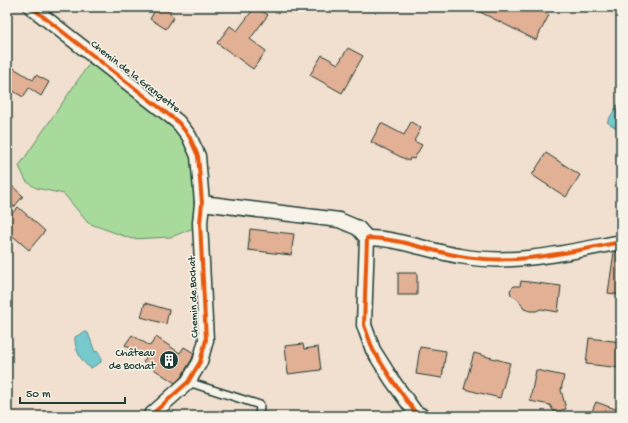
<svg xmlns="http://www.w3.org/2000/svg" width="628" height="423" viewBox="0 0 628 423" font-family="'Gochi Hand',sans-serif">
<style>
.green{fill:#a8da9b;stroke:#648c68}
.water{fill:#77c9cd;stroke:#549190}
.building{fill:#e2b094;stroke:#1f3d34}
.lines{fill:none;stroke-linecap:round;stroke-linejoin:round}
.lane-casing{stroke:#1f3d34;stroke-width:10}
.street-casing{stroke:#1f3d34;stroke-width:17}
.lane{stroke:#f7f3e8;stroke-width:7}
.street{stroke:#f7f3e8;stroke-width:14}
.cycleway-casing{stroke:#f7f3e8;stroke-width:6}
.cycleway{stroke:#e8590c;stroke-width:4}
.labels{text-anchor:middle;dominant-baseline:central;stroke-width:3;stroke-linejoin:round;paint-order:stroke}
.street-label{font-size:11px;fill:#1f3d34;stroke:#f7f3e8}
.poi-label{font-size:11px;fill:#1f3d34;stroke:#f7f3e8;text-anchor:end}
</style>
<rect width="100%" height="100%" fill="#f1dfcf"/>
<filter id="ink" filterUnits="userSpaceOnUse"><feTurbulence type="fractalNoise" baseFrequency=".025" numOctaves="2"/><feDisplacementMap in="SourceGraphic" scale="8" xChannelSelector="R" yChannelSelector="G"/><feConvolveMatrix kernelMatrix="1 2 1 2 8 2 1 2 1" color-interpolation-filters="sRGB"/></filter>
<g filter="url(#ink)">
<!-- green -->
<polygon class="green" points="91,61 172,122 184,139 193,158 197,199 196,227 171,237 132,239 88,223 64,194 36,188 26,181 19,166"/>
<!-- water -->
<g class="water">
<polygon points="621,100 621,124 618,129 607,122"/>
<path d="M 84,332 L 88,333 L 95,352 L 98,351 L 101,357 L 101,362 L 91,368 C 81,363 74,347 75,337 Z"/>
</g>
<!-- building -->
<g class="building">
<polygon points="157,7 172,7 169,13 174,17 166,29 150,19"/>
<polygon points="255,7 268,15 250,39 266,51 253,69 217,43 230,26 237,31"/>
<polygon points="470,7 534,7 549,15 536,40"/>
<polygon points="348,48 363,56 342,93 310,75 322,55 338,64"/>
<polygon points="7,64 33,80 36,75 49,82 41,96 29,88 23,97 7,87"/>
<polygon points="411,122 421,128 414,141 422,145 414,159 410,158 409,161 371,142 381,123 404,135"/>
<polygon points="546,153 580,175 566,197 532,175"/>
<polygon points="12,186 23,196 14,207 7,201 7,192"/>
<polygon points="18,207 45,231 29,250 7,231 7,219"/>
<polygon points="250,229 294,234 291,255 248,250"/>
<polygon points="621,251 621,295 608,293 614,252"/>
<rect x="398" y="273" width="19" height="22"/>
<polygon points="521,281 561,286 558,312 541,309 536,311 530,311 524,309 518,299 511,295 510,290 514,286 520,286"/>
<polygon points="145,303 169,310 166,324 141,317"/>
<polygon points="132,335 150,346 156,337 180,353 184,347 194,353 192,359 181,377 175,383 143,362 146,358 125,345"/>
<polygon points="589,338 621,342 621,368 586,364"/>
<polygon points="303,344 304,349 318,347 321,370 288,374 285,346"/>
<polygon points="420,347 446,351 442,378 416,374"/>
<polygon points="474,353 510,363 500,398 464,389"/>
<polygon points="536,370 564,376 561,390 566,409 554,412 550,405 530,401"/>
<polygon points="596,402 621,411 621,416 590,416"/>
</g>
<g class="lines">
<defs>
<polyline id="lane" points="188,382 260,405 259,416"/>
<g id="street">
<polyline points="31,7 178,122 189,136 198,156 202,203 200,223 206,340 200,362 188,382 150,416"/>
<polyline points="202,203 339,220 358,228 367,238"/>
<path d="M 367,238 C 399,238 428,251 460,256 C 513,266 569,252 621,242"/>
<polyline points="367,238 364,325 373,350 392,380 415,412 422,416"/>
</g>
</defs>
<!-- lane casing -->
<use href="#lane" class="lane-casing"/>
<!-- street casing -->
<use href="#street" class="street-casing"/>
<!-- lane -->
<use href="#lane" class="lane"/>
<!-- street -->
<use href="#street" class="street"/>
<defs>
<g id="cycleway">
<polyline points="31,7 178,122 189,136 198,156 202,203 200,223 206,340 200,362 188,382 150,416"/>
<path d="M 422,416 L 415,412 L 392,380 L 373,350 L 364,325 L 367,238 C 399,238 428,251 460,256 C 513,266 569,252 621,242"/>
</g>
</defs>
<!-- cycleway casing -->
<use href="#cycleway" class="cycleway-casing"/>
<!-- cycleway -->
<use href="#cycleway" class="cycleway"/>
</g>
</g>
<!-- icons -->
<defs>
<symbol id="building-disc" viewBox="-11 -11 22 22"><circle r="9.5" fill="#1f3d34" stroke="#f7f3e8"/><path d="M-4-6H4V6H1V3H-1V6H-4ZM-2.5-4.3h1.7v1.8h-1.7ZM.8-4.3h1.7v1.8H.8ZM-2.5-1h1.7V.8h-1.7ZM.8-1h1.7V.8H.8Z" fill="#fff"/></symbol>
</defs>
<g fill-rule="evenodd">
<use href="#building-disc" x="158" y="349" width="22" height="22"/>
</g>
<g class="labels">
<!-- street labels -->
<g class="street-label">
<text transform="translate(135 77) rotate(38)">Chemin de la Grangette</text>
<text transform="translate(194 297) rotate(-92)">Chemin de Bochat</text>
</g>
<!-- poi labels -->
<g class="poi-label">
<text x="155" y="354">Château<tspan x="155" dy="13">de Bochat</tspan></text>
</g>
</g>
<!-- margin -->
<rect width="628" height="423" fill="none" stroke="#f7f3e8" stroke-width="24"/>
<rect x="12" y="12" width="604" height="399" fill="none" stroke="#1f3d34" stroke-width="1.5" filter="url(#ink)"/>
<!-- scale -->
<path d="M20 397v6h105v-6" fill="none" stroke="#1f3d34" stroke-width="2"/>
<text x="26" y="397" font-size="12" fill="#1f3d34" stroke="#f7f3e8" stroke-width="3" paint-order="stroke">50 m</text>
</svg>
